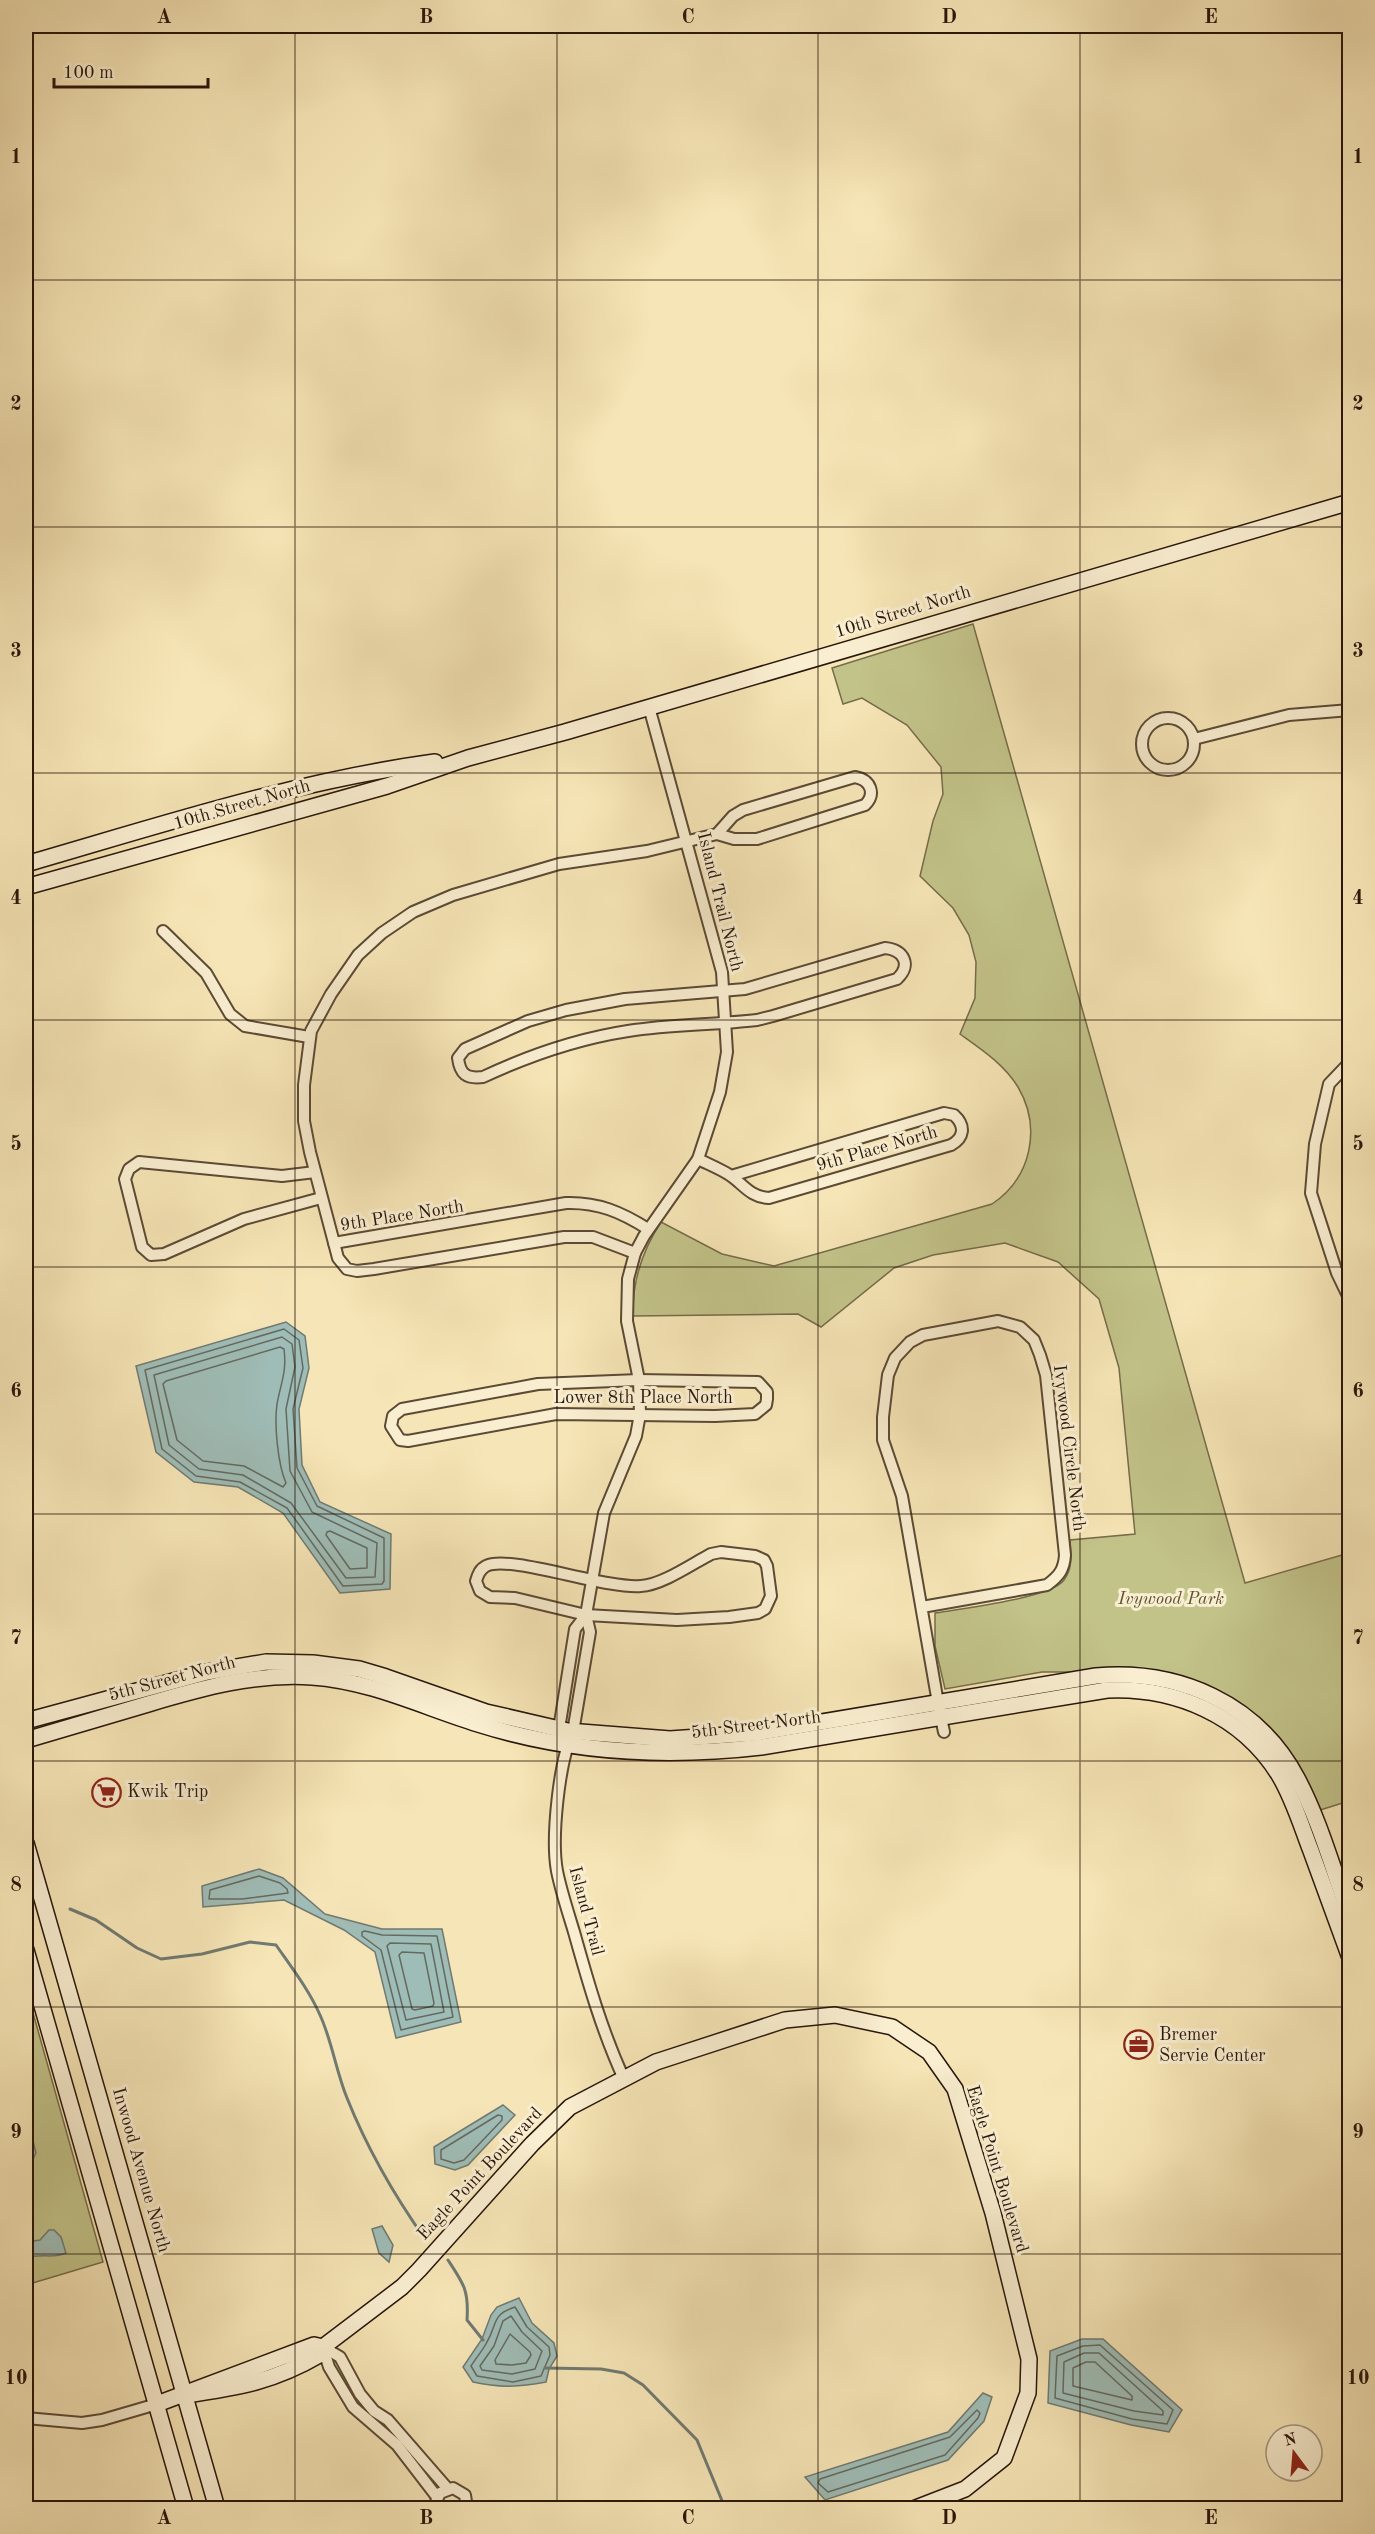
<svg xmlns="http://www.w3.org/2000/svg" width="1375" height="2534" viewBox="0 0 1375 2534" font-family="'Old Standard TT',serif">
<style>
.green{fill:#c2c389;stroke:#756c4a;stroke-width:1.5}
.water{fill:#9fbdb7;stroke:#6f7a72;stroke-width:1.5}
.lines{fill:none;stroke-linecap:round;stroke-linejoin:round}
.shore{stroke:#646a60;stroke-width:1.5}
.stream{stroke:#6f7a72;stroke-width:3}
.street-casing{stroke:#5c4a35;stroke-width:14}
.secondary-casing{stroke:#28160a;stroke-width:18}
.street{stroke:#f9eed0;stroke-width:10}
.secondary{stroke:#f9eed0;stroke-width:15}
.grid{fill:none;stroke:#28160a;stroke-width:1.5;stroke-opacity:0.55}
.labels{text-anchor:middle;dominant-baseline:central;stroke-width:6;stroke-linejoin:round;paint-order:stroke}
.street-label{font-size:18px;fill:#28160a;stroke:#f9eed0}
.park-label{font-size:18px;font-style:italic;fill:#5e5336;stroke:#f9eed0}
.poi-label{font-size:18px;fill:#28160a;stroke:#f9eed0;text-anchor:start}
.neatline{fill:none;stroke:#28160a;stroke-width:2}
.grid-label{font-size:20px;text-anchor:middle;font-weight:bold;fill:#28160a}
</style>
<rect width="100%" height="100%" fill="#f6e5b6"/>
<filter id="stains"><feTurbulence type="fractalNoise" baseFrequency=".00333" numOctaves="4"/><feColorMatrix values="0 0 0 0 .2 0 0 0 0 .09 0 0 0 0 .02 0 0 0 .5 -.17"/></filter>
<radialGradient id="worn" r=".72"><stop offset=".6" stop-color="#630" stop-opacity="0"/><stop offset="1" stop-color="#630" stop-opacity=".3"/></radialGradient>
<!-- green -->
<g class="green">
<path d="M 973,624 L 1245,1583 L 1349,1553 L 1349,1801 L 1317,1811 L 1295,1763 L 1155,1672 L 1042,1672 L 945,1689 L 935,1646 L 935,1613 C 960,1609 1051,1598 1064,1580 C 1073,1568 1071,1554 1070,1540 L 1135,1534 L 1119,1368 L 1099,1299 L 1058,1262 L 1005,1243 L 933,1255 L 894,1268 L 821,1327 L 798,1314 L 633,1316 C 632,1281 642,1251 661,1222 L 722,1254 L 774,1266 L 992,1204 C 1031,1178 1042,1128 1018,1087 C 1004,1064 981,1049 960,1034 L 975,998 L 976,962 L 969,935 L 953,908 L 920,876 L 933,821 L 943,794 L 941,767 L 907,725 L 862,698 L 843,704 L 832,668 Z"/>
<polygon points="26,1988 103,2262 26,2285"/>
</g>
<!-- water -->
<g class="water">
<polygon points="286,1322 305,1336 309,1368 299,1409 302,1465 320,1502 391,1534 390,1589 340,1593 283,1513 238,1487 194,1482 156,1452 136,1366"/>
<polygon points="259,1869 283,1878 325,1914 382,1929 442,1929 461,2022 396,2038 375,1952 344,1930 284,1900 203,1907 202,1886"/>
<polygon points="503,2105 515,2115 468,2165 455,2170 435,2164 434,2147"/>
<polygon points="26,2112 36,2153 27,2171 26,2171"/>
<polygon points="382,2226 393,2245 389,2262 379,2253 372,2229"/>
<path d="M 49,2230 L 54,2230 L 61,2237 L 66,2253 C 54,2259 41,2253 26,2258 L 26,2242 L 40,2240 Z"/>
<path d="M 519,2298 L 532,2323 L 554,2343 L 557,2356 L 549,2369 L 546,2382 C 520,2387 499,2388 473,2382 L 463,2367 L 482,2339 L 491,2315 L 497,2307 Z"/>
<polygon points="1082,2339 1103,2339 1182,2410 1169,2432 1131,2425 1048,2403 1050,2351"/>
<polygon points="983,2393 992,2397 984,2421 948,2460 825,2500 805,2477 948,2432"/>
</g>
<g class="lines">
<!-- shore -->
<g class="shore">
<polygon points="284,1329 299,1340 303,1368 293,1409 297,1468 317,1506 384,1538 384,1581 382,1584 343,1586 287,1508 240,1482 196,1476 162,1449 145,1370"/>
<polygon points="282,1337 292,1344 295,1367 286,1409 290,1471 312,1512 377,1543 375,1577 346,1578 291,1503 243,1475 199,1469 169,1445 154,1375"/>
<path d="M 280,1347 L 284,1349 C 287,1372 281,1382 277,1404 C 274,1425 278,1465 286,1483 L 283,1487 L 244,1466 L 203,1461 L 177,1440 L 163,1384 L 166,1381 Z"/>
<polygon points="330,1531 367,1548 367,1568 350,1569 326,1535 327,1532"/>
<polygon points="259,1876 280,1883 287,1889 288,1893 242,1899 209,1899 210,1890"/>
<polygon points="365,1931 382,1935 437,1936 453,2017 401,2030 381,1950 362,1936 362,1932"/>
<polygon points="390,1943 431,1944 444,2012 406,2020 387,1946"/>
<polygon points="402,1952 424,1953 434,2003 433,2006 415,2010 412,2009 399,1955"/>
<polygon points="498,2115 502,2116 502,2120 464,2160 454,2163 441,2159 441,2150"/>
<path d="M 515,2307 L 527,2327 L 549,2347 L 550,2355 L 541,2376 L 513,2382 L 477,2376 L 471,2366 C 476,2358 483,2350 487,2342 C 498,2323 491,2315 515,2307 Z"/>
<polygon points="511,2316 522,2332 542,2351 535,2369 512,2374 482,2370 480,2366 494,2346 503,2321"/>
<polygon points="510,2334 530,2352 531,2355 526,2363 512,2365 496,2364 495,2360"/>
<polygon points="1100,2345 1173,2410 1167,2424 1132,2419 1055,2398 1057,2356 1083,2346"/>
<polygon points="1084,2353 1099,2353 1163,2411 1163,2415 1134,2411 1063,2393 1064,2362"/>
<polygon points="1086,2362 1095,2362 1132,2396 1132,2400 1073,2386 1073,2368"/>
<polygon points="977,2410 980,2413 978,2418 945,2455 828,2492 818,2483 820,2479 950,2437"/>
</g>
<!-- stream -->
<g class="stream">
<path d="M 70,1909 L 96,1920 L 137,1948 L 161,1959 L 202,1954 L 250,1942 L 276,1945 C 292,1968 309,1990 320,2015 C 332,2041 336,2071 347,2098 C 367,2148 394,2195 425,2239"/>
<path d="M 448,2260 C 464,2284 469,2291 467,2320 L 483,2340"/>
<polyline points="545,2368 601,2369 624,2373 643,2385 697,2440 725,2508"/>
</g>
<defs>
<g id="street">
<circle cx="1168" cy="744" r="26"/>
<polyline points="1194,739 1289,715 1350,710"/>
<polyline points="163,931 206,973 230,1014 245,1026 309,1037"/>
<path d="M 885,948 C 904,950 912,965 897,979 L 773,1016 L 757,1020 C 714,1025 671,1024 628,1031 C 576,1039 530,1055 483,1077 C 466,1079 460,1074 458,1058 L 465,1049 L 528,1021 L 566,1010 L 625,999 L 745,989 Z"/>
<polyline points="1350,1062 1329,1084 1315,1144 1311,1193 1337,1273 1350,1300"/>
<path d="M 698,1159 C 708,1164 718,1168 728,1174 C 743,1183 749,1197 769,1198 L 951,1145 C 964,1138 966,1126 954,1115 L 944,1113 L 731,1176"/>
<polyline points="315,1172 282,1176 139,1162 129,1169 125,1179 142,1247 151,1255 164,1254 244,1219 321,1198"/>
<path d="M 334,1243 L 566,1203 C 598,1202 621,1212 648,1229"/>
<path d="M 635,1253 L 593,1237 L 564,1237 L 374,1269 L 357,1271 L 347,1269 L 338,1258 L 310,1152 L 304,1121 L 304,1085 L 311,1031 L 331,994 L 358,955 L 382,933 L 413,912 L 453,895 L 559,864 L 647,851 L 717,834 L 734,839 L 757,839 L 865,805 C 876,794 871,780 855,777 L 743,810 L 733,816 L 717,834"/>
<polygon points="639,1380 758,1382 767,1392 767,1399 766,1405 755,1414 715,1416 556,1414 408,1441 400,1440 391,1426 393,1416 402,1409 538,1384"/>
<path d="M 721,1552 L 755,1556 L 764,1560 L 767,1566 L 771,1596 L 765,1609 L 758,1613 L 729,1617 L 677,1620 L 586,1615 L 515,1598 L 490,1597 L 480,1591 L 476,1581 C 478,1574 480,1569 486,1566 C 509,1554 604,1589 641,1586 C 662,1585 692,1564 711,1554 Z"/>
<path d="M 922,1607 L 1047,1585 C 1059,1576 1064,1570 1065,1555 L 1046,1375 L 1040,1355 L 1034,1340 L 1020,1327 L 998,1321 L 923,1335 L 910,1342 L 895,1358 L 888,1375 L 883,1417 L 883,1440 L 902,1496 L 938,1703 L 944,1732"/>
<path d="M 586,1615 L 590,1632 L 573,1732 C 559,1761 551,1838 557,1871 C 561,1891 568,1912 574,1932 C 588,1982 602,2031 624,2079"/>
<polyline points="561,1734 559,1729 575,1629 586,1615 604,1513 636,1436 640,1414 639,1380 627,1321 628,1279 635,1253 644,1236 698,1159 720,1092 727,1052 722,972 649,707"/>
<polyline points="323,2347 340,2357 360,2394 374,2411 388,2420 448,2489"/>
<polyline points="323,2348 329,2367 353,2407 397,2445 437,2497"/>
<polyline points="26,2418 82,2423 102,2420 157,2404"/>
<polyline points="436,2508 436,2502 440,2493 453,2488 465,2495 467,2508"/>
</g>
<g id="secondary">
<path d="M 26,864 C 161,825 295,781 435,762"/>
<polyline points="26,887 387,786 468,758 565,732 1350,502"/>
<path d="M 26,1721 L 207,1672 L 266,1662 L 313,1663 L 359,1669 L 386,1677 L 486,1712 L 568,1731 L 670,1739 L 756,1733 L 1096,1676 C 1179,1669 1257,1703 1297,1778 C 1320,1821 1333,1870 1350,1916"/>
<path d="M 26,1740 C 66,1728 107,1716 148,1704 C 202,1688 255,1673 312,1677 C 371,1681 423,1707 478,1724 C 570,1753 666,1758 761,1747 L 1107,1690 C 1175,1687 1242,1715 1279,1775 C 1293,1798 1301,1825 1311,1851 C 1324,1887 1337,1922 1350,1958"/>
<polyline points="26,1843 217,2508"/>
<polyline points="26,1950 186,2508"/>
<path d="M 186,2395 C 240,2387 273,2382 321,2354 L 323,2347 L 402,2287 L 419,2270 L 532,2144 L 570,2107 L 656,2062 L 785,2020 L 835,2015 L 892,2027 L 929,2052 L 955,2089 L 993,2213 L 1029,2359 L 1028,2393 L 1004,2458 L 965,2489 L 916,2508"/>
<polyline points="157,2404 314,2345 323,2347"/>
</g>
</defs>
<!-- street casing -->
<use href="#street" class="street-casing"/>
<!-- secondary casing -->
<use href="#secondary" class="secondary-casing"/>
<!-- street -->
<use href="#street" class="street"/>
<!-- secondary -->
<use href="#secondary" class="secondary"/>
</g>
<!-- grid -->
<path class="grid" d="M 295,26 L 295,2508M 557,26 L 557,2508M 818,26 L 818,2508M 1080,26 L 1080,2508M 26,280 L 1350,280M 26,527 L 1350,527M 26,773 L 1350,773M 26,1020 L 1350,1020M 26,1267 L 1350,1267M 26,1514 L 1350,1514M 26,1761 L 1350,1761M 26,2007 L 1350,2007M 26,2254 L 1350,2254"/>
<!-- icons -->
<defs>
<symbol id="supermarket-ring" viewBox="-11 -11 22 22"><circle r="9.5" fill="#f9eed0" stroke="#8f2418" stroke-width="1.5"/><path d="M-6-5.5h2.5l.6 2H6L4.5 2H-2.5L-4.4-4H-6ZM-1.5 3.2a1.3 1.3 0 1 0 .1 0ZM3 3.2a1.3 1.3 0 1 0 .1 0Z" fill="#8f2418"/></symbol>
<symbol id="office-ring" viewBox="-11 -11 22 22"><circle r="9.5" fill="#f9eed0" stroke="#8f2418" stroke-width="1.5"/><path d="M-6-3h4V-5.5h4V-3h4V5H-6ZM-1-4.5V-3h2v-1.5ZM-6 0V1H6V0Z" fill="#8f2418"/></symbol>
</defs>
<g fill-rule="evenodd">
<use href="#supermarket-ring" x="90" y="1776" width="33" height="33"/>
<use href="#office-ring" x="1122" y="2028" width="33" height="33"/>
</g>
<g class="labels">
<!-- street labels -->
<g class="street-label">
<text transform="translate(903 612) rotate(-17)">10th Street North</text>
<text transform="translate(242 805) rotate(-16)">10th Street North</text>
<text transform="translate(720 902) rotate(76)">Island Trail North</text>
<text transform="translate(877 1149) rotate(-16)">9th Place North</text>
<text transform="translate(402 1216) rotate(-9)">9th Place North</text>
<text x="643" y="1398">Lower 8th Place North</text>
<text transform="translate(1069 1448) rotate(83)">Ivywood Circle North</text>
<text transform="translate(172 1679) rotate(-15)">5th Street North</text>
<text transform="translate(756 1725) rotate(-7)">5th Street North</text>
<text transform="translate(586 1911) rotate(75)">Island Trail</text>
<text transform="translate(997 2169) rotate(73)">Eagle Point Boulevard</text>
<text transform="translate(141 2170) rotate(74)">Inwood Avenue North</text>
<text transform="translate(480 2174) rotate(-47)">Eagle Point Boulevard</text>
</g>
<!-- park labels -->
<g class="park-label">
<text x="1171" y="1599">Ivywood Park</text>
</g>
<!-- poi labels -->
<g class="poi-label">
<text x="127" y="1792">Kwik Trip</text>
<text x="1159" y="2035">Bremer<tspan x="1159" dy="21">Servie Center</tspan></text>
</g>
</g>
<!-- margin -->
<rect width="1375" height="2534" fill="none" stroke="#f6e5b6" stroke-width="66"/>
<!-- north arrow -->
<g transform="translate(1294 2453) rotate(344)"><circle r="28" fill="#f9eed0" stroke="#a59881" stroke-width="1.5"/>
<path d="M0-4.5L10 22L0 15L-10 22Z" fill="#8f2418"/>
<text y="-9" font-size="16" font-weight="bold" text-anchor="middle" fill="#28160a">N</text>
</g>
<!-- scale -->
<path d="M54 78v9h154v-9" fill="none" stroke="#28160a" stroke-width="3"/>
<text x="63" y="78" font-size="18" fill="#28160a" stroke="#f9eed0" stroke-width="4.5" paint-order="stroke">100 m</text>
<rect x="33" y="33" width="1309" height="2468" class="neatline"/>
<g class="grid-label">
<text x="164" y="23">A</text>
<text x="426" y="23">B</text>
<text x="688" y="23">C</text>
<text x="949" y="23">D</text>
<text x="1211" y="23">E</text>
<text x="16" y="163">1</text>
<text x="1358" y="163">1</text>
<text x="16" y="410">2</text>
<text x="1358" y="410">2</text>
<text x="16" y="657">3</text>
<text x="1358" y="657">3</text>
<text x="16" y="904">4</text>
<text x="1358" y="904">4</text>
<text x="16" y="1150">5</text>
<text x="1358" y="1150">5</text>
<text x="16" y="1397">6</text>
<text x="1358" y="1397">6</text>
<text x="16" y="1644">7</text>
<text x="1358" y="1644">7</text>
<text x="16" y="1891">8</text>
<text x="1358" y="1891">8</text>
<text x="16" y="2138">9</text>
<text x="1358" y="2138">9</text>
<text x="16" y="2384">10</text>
<text x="1358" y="2384">10</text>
<text x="164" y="2524">A</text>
<text x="426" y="2524">B</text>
<text x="688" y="2524">C</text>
<text x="949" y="2524">D</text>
<text x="1211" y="2524">E</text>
</g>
<rect width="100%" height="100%" filter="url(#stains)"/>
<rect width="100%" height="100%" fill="url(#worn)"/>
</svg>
